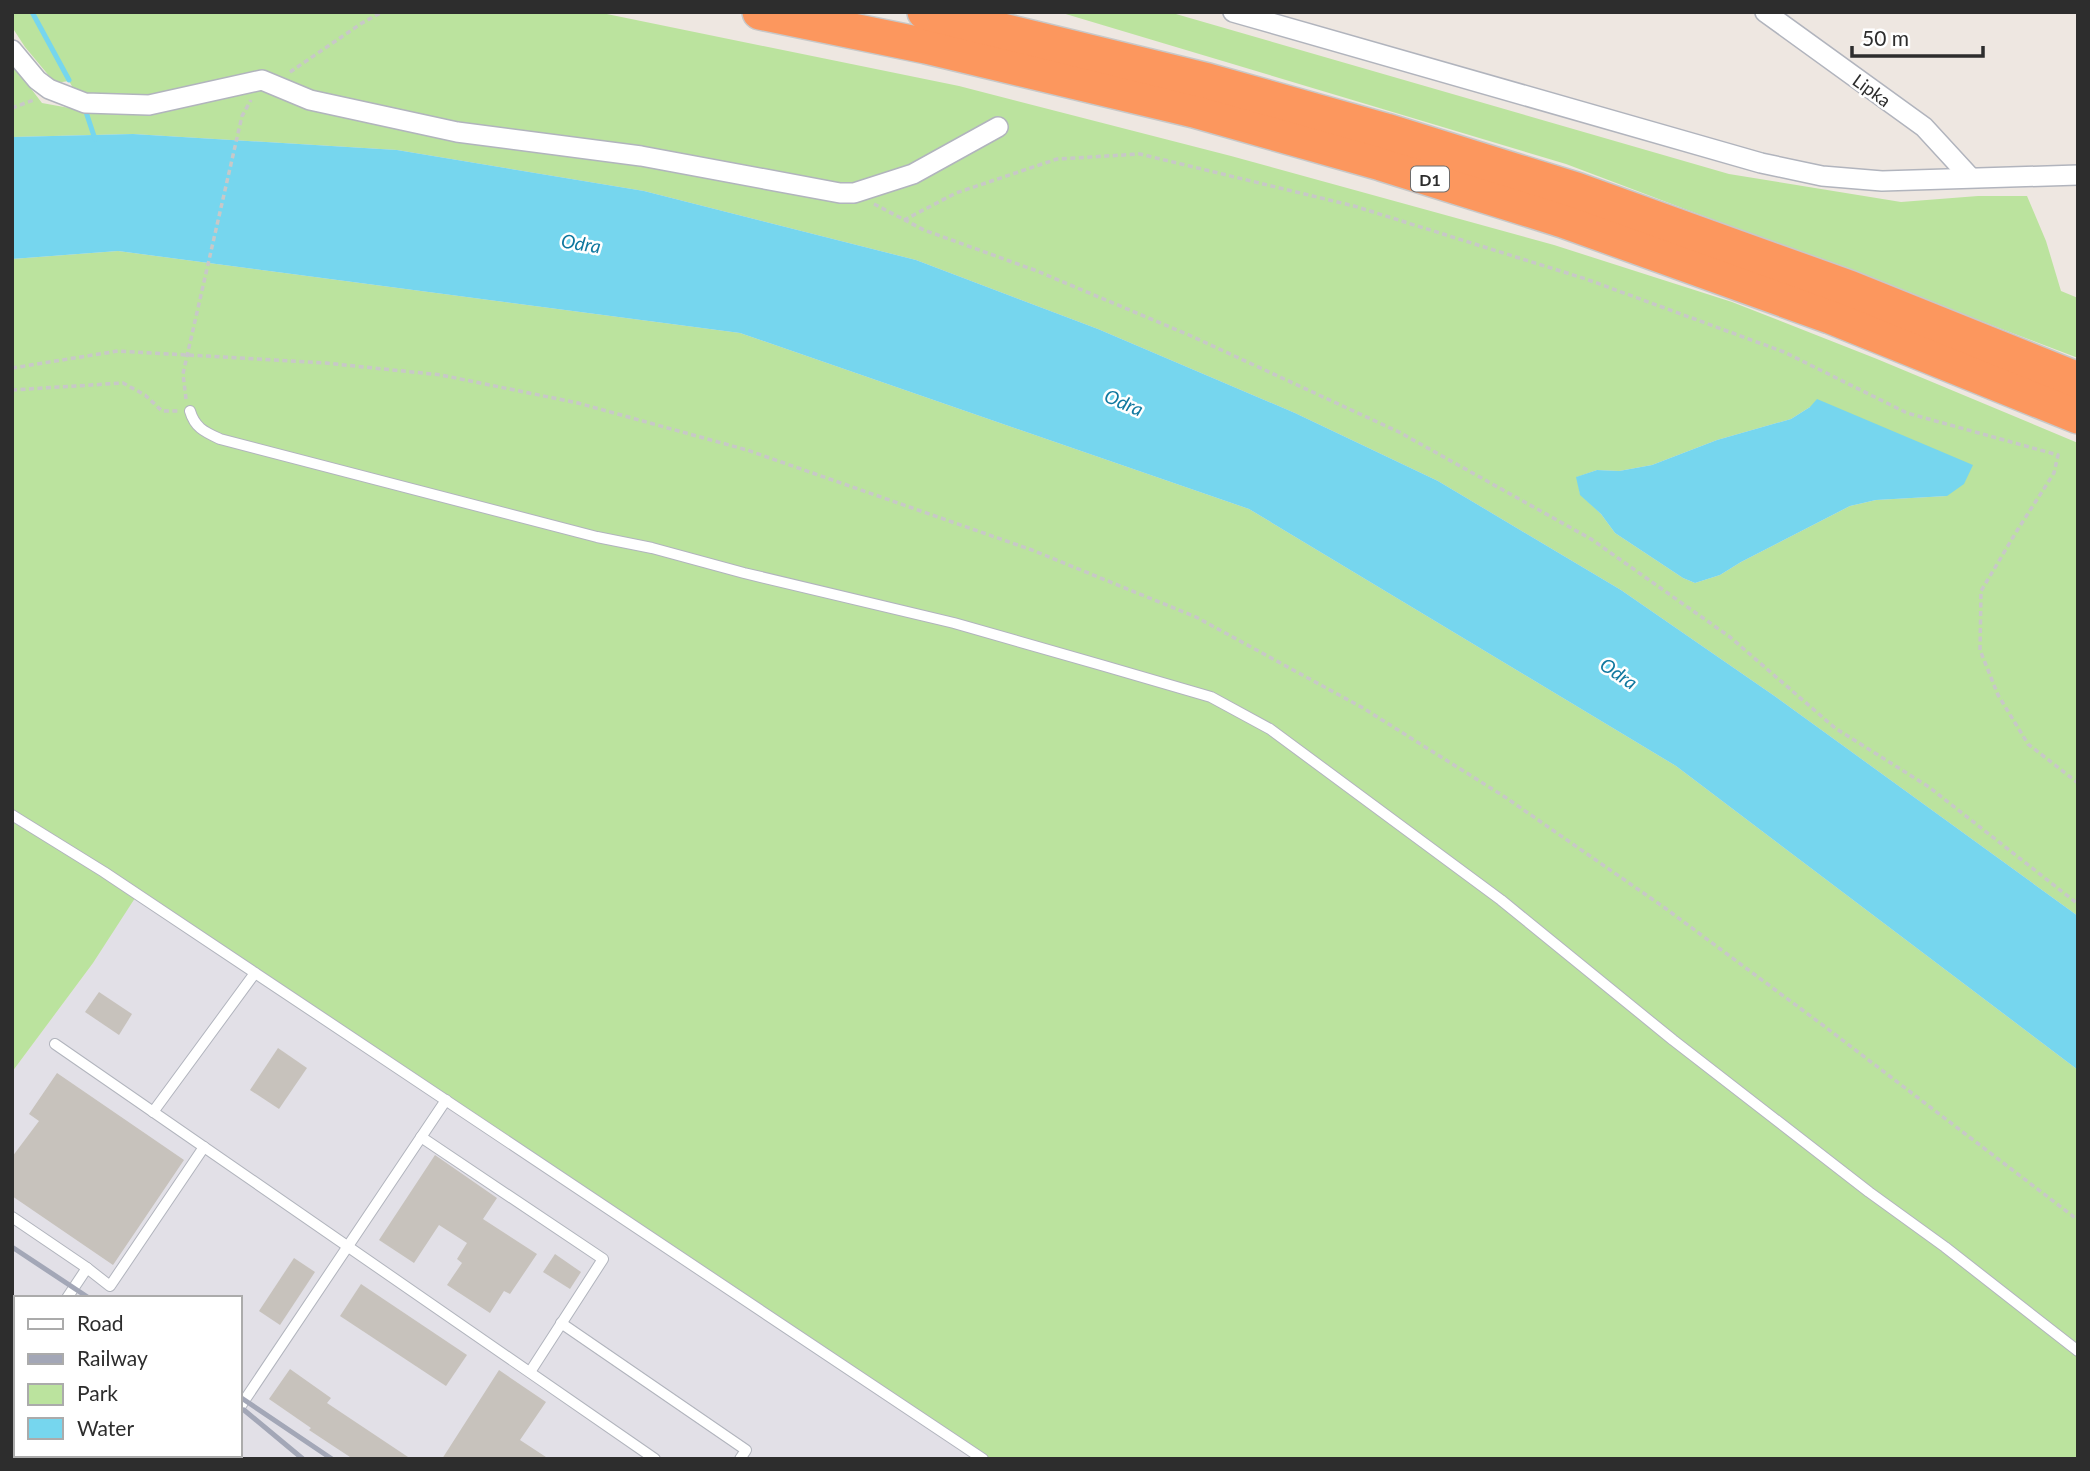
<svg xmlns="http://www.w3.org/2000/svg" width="2090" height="1471" viewBox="0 0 2090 1471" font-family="Lato,sans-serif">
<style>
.industrial{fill:#e2e0e7;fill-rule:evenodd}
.green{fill:#bbe39e;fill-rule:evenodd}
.water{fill:#76d6ee}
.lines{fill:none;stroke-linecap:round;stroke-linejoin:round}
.stream{stroke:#76d6ee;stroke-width:5}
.building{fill:#c7c2bc}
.lane-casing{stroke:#b1b4bd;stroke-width:12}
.street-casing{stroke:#b1b4bd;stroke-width:22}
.highway-casing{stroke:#c8c8c8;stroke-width:38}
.path{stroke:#c8c8c8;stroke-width:3.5;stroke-dasharray:5 3.5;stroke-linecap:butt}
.lane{stroke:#fff;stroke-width:10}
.street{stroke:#fff;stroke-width:19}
.highway{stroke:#fc975e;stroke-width:35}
.rail{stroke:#a3a7b7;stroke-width:5}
.labels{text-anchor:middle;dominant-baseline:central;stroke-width:5;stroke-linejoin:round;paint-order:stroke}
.shield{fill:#fff;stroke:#6c6c6c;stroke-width:2}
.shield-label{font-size:16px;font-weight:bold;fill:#2d2d2d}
.street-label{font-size:18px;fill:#2d2d2d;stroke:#fff}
.water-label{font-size:19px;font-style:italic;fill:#10789f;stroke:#fff}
</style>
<rect width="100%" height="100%" fill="#eee7e1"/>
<!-- industrial -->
<path class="industrial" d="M 137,894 L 983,1459 L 12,1459 L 12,1072 L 93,963 ZM 16,1298 L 240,1298 L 240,1455 L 16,1455 Z"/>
<!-- green -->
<g class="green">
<path d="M 12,12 L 597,12 L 959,86 L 1231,156 L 1554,245 L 1732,302 L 1877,359 L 2078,443 L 2078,916 L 1776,697 L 1621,590 L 1438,481 L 1295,413 L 1098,329 L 916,260 L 644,191 L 397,150 L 133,134 L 12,137 L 12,64 L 42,103 L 86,111 L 69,81 L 55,83 L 25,47 L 12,27 ZM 1810,407 L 1947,496 L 1876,500 L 1850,506 L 1741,562 L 1720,575 L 1695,583 L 1683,578 L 1615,533 L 1601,514 L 1580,494 L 1577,477 L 1597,470 L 1619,471 L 1652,465 L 1717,440 L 1791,419 Z"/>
<polygon points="1059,12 1169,12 1729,174 1901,202 1978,196 2027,196 2046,241 2061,291 2078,298 2078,358 1566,164"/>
<polygon points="118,251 740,333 1249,509 1676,766 2078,1070 2078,1459 983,1459 137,895 93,963 12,1072 12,259"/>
</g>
<!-- water -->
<g class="water">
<polygon points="133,134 397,150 644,191 916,260 1098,329 1295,413 1438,481 1621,590 1776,697 2078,916 2078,1070 1676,766 1249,509 740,333 118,251 12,259 12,137"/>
<polygon points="1817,399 1973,465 1964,484 1947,496 1876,500 1850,506 1741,562 1720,575 1695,583 1683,578 1615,533 1601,514 1580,495 1576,477 1597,470 1619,471 1652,465 1717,440 1791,419 1810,407"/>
</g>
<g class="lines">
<!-- stream -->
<g class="stream">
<polyline points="32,12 69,80"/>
<polyline points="86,112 95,139"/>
</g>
</g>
<!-- building -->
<g class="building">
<polygon points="99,992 132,1014 119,1035 85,1012"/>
<polygon points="278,1048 307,1068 279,1109 250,1090"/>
<polygon points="57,1073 184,1160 113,1265 12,1196 12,1157 39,1121 29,1114"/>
<polygon points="435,1155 497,1198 483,1219 537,1254 510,1294 504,1291 490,1313 447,1285 462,1263 457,1259 467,1243 439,1225 414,1263 379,1240"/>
<polygon points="555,1254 581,1272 570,1289 543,1272"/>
<polygon points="294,1258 315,1272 280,1325 259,1311"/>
<polygon points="361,1284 467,1355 446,1386 340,1316"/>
<polygon points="290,1369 331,1398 327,1403 411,1459 353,1459 309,1430 311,1428 269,1399"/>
<polygon points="499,1370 546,1402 520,1440 549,1459 442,1459"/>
</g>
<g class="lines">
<defs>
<g id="lane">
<path d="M 190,411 C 195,428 205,432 220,439 L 597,537 L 652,548 L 744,573 L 954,623 L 1101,665 L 1211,697 L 1270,729 L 1501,900 L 1673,1040 L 1869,1192 L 1945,1247 L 2078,1351"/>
<polyline points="12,815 104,872 983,1459"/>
<polyline points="55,1044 655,1459"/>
<polyline points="153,1112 255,973"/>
<polyline points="421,1137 603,1259 530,1372"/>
<polyline points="12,1217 87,1268 67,1298"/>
<polyline points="87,1268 110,1286 204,1147"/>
<polyline points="561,1323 746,1450 740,1459"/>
<polyline points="240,1407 446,1100"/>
<polyline points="200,1455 205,1458"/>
</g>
<g id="street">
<polyline points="1233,12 1761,163 1822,176 1882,181 2078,175"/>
<polyline points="1765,12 1924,127 1970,177"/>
<polyline points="12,50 37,80 49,89 85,103 149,105 262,80 310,100 457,132 641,156 840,193 854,193 913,174 998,127"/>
</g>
<g id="highway">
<polyline points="760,12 926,46 1194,110 1381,163 1563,220 1830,316 2078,416"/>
<polyline points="925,12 1208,81 1386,131 1576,190 1849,288 2078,380"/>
</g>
</defs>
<!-- lane casing -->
<use href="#lane" class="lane-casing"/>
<!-- street casing -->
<use href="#street" class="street-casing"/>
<!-- highway casing -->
<use href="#highway" class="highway-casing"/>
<!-- path -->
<g class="path">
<polyline points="290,72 362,23 382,12"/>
<polyline points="12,108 36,99"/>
<polyline points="874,204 924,230 1037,271 1189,335 1399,432 1591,539 1730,637 1835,728 1929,787 2078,904"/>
<polyline points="904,220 956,193 1057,159 1140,154 1354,206 1586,279 1784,352 1907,413 2058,455 2054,473 2018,529 1981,591 1980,650 1998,695 2028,744 2078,783"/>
<polyline points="12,368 118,351 326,363 441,375 578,403 747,450 1032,550 1196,617 1363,708 1505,797 1665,908 1824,1026 2078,1220"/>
<polyline points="12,390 123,383 145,395 162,411 178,411"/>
<polyline points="186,399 183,374 187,356 242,116 251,100"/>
</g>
<!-- lane -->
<use href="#lane" class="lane"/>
<!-- street -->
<use href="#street" class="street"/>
<!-- highway -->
<use href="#highway" class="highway"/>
<!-- rail -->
<g class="rail">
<polyline points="12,1247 89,1298"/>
<polyline points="240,1397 332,1459"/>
<polyline points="244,1410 303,1459"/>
<polyline points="12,1446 16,1445"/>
<polyline points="128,1455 141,1459"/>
</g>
</g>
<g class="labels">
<!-- shield labels -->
<rect class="shield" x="1411" y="166.5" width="38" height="25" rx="5"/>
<g class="shield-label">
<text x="1430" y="179">D1</text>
</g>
<!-- street labels -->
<g class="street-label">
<text transform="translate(1872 90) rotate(36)">Lipka</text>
</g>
<!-- water labels -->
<g class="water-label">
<text transform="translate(581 243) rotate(9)">Odra</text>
<text transform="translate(1124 402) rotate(23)">Odra</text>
<text transform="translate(1619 673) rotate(34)">Odra</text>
</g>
</g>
<!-- border -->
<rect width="2090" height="1471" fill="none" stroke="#2d2d2d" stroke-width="28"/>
<!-- legend -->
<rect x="14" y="1296" width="228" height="161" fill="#ffffff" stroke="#ababab" stroke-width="2"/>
<rect x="28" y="1319" width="35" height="10" fill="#ffffff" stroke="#ababab" stroke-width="2"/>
<text x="77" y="1331" font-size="21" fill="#2d2d2d">Road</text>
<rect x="28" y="1354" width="35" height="10" fill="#a3a7b7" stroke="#ababab" stroke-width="2"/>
<text x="77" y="1366" font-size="21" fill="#2d2d2d">Railway</text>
<rect x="28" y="1384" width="35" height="21" fill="#bbe39e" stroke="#ababab" stroke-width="2"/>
<text x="77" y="1401" font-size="21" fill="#2d2d2d">Park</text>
<rect x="28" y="1418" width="35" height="21" fill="#76d6ee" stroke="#ababab" stroke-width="2"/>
<text x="77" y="1436" font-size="21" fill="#2d2d2d">Water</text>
<!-- scale -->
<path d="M1852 46v10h131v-10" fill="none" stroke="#2d2d2d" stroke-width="3.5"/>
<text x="1862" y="46" font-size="21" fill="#2d2d2d" stroke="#ffffff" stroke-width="5" paint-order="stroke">50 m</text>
</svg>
